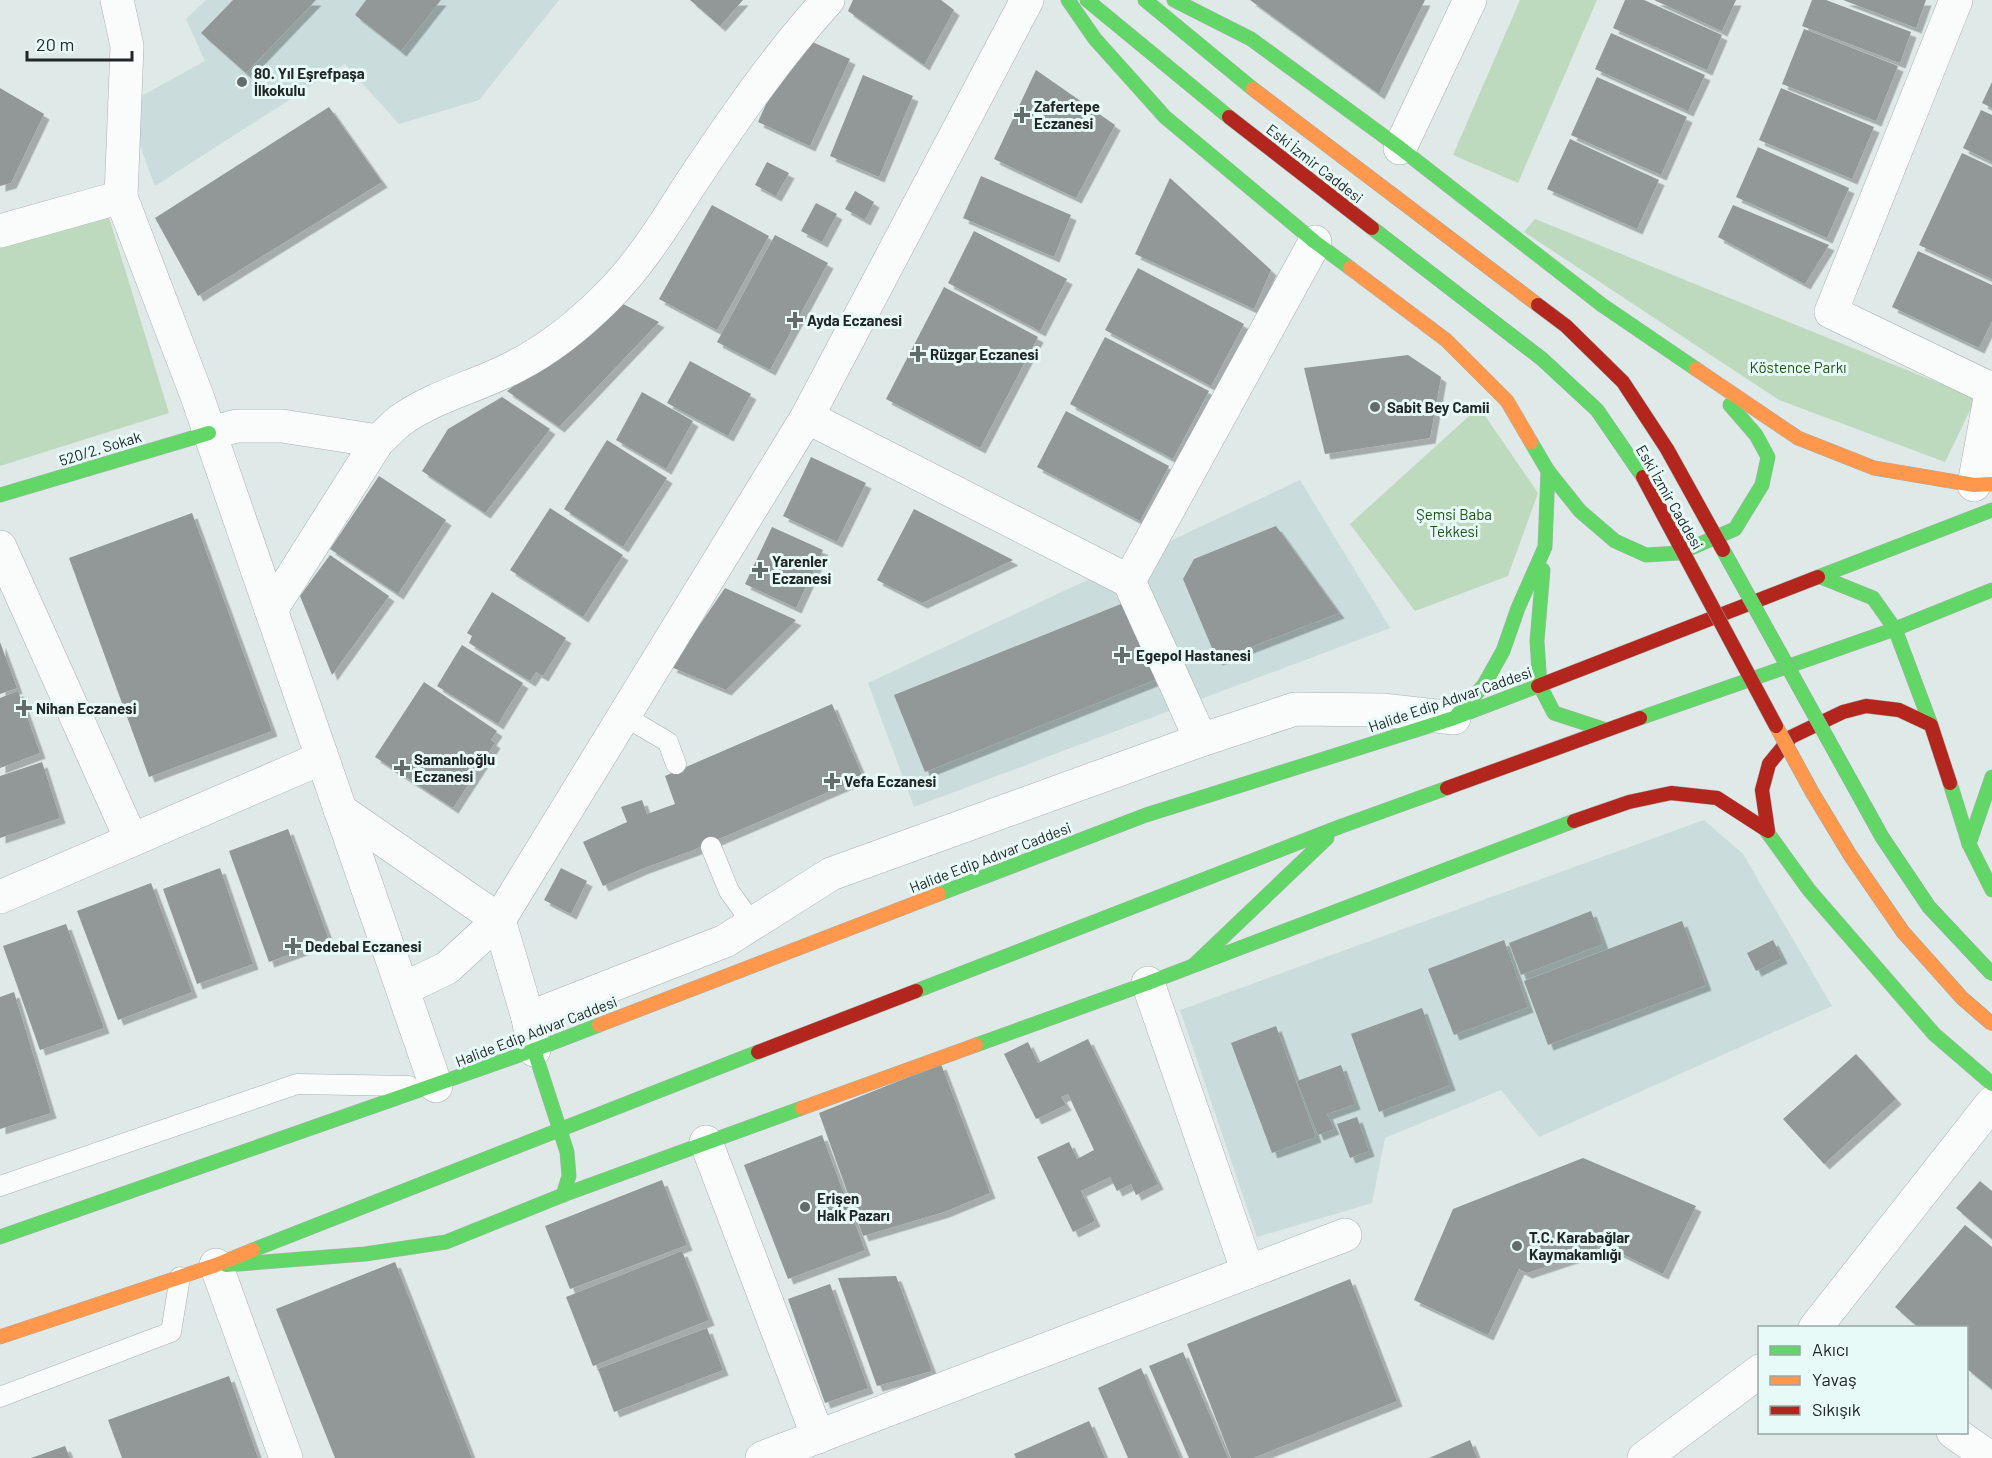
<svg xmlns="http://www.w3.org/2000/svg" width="1992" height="1458" viewBox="0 0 1992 1458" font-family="Barlow,sans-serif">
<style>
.built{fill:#cadcdb}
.green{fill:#bddabe}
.building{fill:#919897;filter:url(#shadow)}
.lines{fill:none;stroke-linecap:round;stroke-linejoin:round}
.lane-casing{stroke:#aab1b0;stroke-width:21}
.street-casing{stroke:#aab1b0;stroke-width:34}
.fast-casing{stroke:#aab1b0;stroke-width:15}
.slow-casing{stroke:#aab1b0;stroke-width:15}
.jam-casing{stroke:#aab1b0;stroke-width:15}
.lane{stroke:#fafcfc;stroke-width:20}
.street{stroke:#fafcfc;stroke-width:33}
.fast{stroke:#63d668;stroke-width:14}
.slow{stroke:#ff974d;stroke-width:14}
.jam{stroke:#b3261e;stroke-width:14}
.fast-bridge-casing{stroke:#96a8aa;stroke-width:15;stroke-linecap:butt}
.slow-bridge-casing{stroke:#96a8aa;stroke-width:15;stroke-linecap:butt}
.jam-bridge-casing{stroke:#96a8aa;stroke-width:15;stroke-linecap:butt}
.fast-bridge{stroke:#63d668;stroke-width:14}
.slow-bridge{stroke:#ff974d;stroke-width:14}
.jam-bridge{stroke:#b3261e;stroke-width:14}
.poi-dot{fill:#646b6b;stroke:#e8faf8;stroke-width:2}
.labels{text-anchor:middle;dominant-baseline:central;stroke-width:6;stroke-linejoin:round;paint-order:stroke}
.poi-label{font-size:15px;font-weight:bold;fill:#212727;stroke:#e8faf8;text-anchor:start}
.street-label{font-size:15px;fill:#212727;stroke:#e8faf8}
.park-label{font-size:15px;fill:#1f5316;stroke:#e8faf8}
</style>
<defs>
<filter id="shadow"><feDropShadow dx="5.5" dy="5.5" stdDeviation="0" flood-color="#0004"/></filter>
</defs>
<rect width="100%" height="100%" fill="#dfe9e8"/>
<!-- built -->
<g class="built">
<polygon points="206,0 559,0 479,100 399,124 345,64 155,186 125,105 205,61 186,19"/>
<polygon points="1300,480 1390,628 914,807 868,683"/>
<polygon points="1704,820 1743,854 1832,1006 1539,1137 1501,1090 1385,1138 1372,1203 1257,1237 1180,1010"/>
</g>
<!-- green -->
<g class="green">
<polygon points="1520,0 1597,0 1518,183 1453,155"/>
<polygon points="108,214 169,413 0,466 0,248"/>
<polygon points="1535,219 1976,398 1945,462 1779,400 1524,232"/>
<polygon points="1479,407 1538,493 1508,576 1415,611 1350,524"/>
</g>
<!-- building -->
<g class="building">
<polygon points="233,0 316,0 246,73 201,33"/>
<polygon points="366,0 441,0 401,51 355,15"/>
<polygon points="690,0 743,0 720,26"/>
<polygon points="853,0 941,0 954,10 924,65 848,11"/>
<polygon points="1250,0 1425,0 1379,94"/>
<polygon points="1625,0 1644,0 1722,35 1707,70 1613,28"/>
<polygon points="1654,0 1736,0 1722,31"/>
<polygon points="1812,0 1826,0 1911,32 1900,63 1802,26"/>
<polygon points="1843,0 1926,0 1916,28"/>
<polygon points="1804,29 1898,66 1876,121 1782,84"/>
<polygon points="1611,33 1705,75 1688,111 1595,69"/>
<polygon points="797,35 850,59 810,146 758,122"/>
<polygon points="1036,70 1115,125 1076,198 994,159"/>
<polygon points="863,75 913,96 879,177 830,156"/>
<polygon points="1597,77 1687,117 1661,175 1571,135"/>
<polygon points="1992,82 1992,108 1982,103"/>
<polygon points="0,88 44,114 11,183 0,186"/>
<polygon points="1781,88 1874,127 1852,179 1759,140"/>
<polygon points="329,107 382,182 198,296 155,218"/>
<polygon points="1981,110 1992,115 1992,162 1963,148"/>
<polygon points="1570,139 1659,180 1637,229 1547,189"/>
<polygon points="1758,147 1849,188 1827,238 1736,197"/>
<polygon points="1962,153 1992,167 1992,279 1919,245"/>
<polygon points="767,162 789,173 776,196 755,185"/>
<polygon points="981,176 1071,215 1054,257 963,218"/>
<polygon points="1170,178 1271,270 1254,309 1135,254"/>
<polygon points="855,191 874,202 865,220 845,209"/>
<polygon points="816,203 837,214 822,242 801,231"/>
<polygon points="712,205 769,236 717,330 659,299"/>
<polygon points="1733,205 1829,245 1805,284 1718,237"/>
<polygon points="974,231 1067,279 1040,331 948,283"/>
<polygon points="775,235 828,263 770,370 717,342"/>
<polygon points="1918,251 1992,285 1992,321 1979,348 1892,307"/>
<polygon points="1138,268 1244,324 1211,386 1105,330"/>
<polygon points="944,287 1038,337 980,448 886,399"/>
<polygon points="621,303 659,322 559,427 507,391"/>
<polygon points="1105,337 1209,391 1173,459 1070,404"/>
<polygon points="1408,355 1441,377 1430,438 1325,454 1304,368"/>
<polygon points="690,361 751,394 728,436 667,403"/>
<polygon points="642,392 693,421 666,469 616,440"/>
<polygon points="502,397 550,429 485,513 422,471 448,429"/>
<polygon points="1066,411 1169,466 1140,521 1037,467"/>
<polygon points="607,440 667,478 623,547 564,509"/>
<polygon points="811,457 866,483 837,542 783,516"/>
<polygon points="379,476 446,520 398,594 330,549"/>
<polygon points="550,508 623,555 583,617 510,570"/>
<polygon points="914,509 1013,560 922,603 877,580"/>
<polygon points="192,513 272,731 149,777 69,558"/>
<polygon points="1276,526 1339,613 1217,660 1183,579 1194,559"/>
<polygon points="772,527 823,550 796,608 745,584"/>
<polygon points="330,555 389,596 332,675 300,596"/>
<polygon points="725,588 796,620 726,690 671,667"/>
<polygon points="492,592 566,638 543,676 536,672 530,681 469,643 472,636 467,633"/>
<polygon points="1131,600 1162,677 925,772 894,695"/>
<polygon points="0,642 17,688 0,694"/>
<polygon points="462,645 523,683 498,724 437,686"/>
<polygon points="424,682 497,731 491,740 495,743 453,808 375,757"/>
<polygon points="18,691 40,753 0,768 0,698"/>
<polygon points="832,704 863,777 691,851 644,868 603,886 583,842 627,822 621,807 642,800 647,814 675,804 665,776"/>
<polygon points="42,762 60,818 0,838 0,776"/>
<polygon points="288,829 329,940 269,962 229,851"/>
<polygon points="220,868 253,964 197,984 163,889"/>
<polygon points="561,868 587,881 571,914 544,900"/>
<polygon points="151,883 192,992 118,1020 77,911"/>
<polygon points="1591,911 1603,944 1521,975 1509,943"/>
<polygon points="1682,921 1706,985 1548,1045 1524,981"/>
<polygon points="66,924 104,1028 40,1050 3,946"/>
<polygon points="1504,940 1528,1007 1454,1035 1428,969"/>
<polygon points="1773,940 1782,958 1756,971 1747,953"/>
<polygon points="14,992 51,1113 0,1129 0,997"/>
<polygon points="1422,1008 1450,1085 1379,1112 1351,1034"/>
<polygon points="1276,1026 1316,1137 1272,1153 1231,1043"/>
<polygon points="1088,1039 1158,1184 1136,1195 1131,1184 1117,1191 1110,1177 1081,1191 1095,1221 1073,1232 1037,1157 1069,1142 1077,1159 1094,1150 1068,1094 1061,1097 1066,1105 1036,1119 1004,1054 1028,1042 1038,1063"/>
<polygon points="1856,1054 1896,1099 1824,1164 1783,1119"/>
<polygon points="941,1064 990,1193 944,1212 863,1236 819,1113"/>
<polygon points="1341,1065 1355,1104 1327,1114 1334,1129 1318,1135 1297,1081"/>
<polygon points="1357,1117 1369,1151 1350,1158 1337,1124"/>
<polygon points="822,1135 865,1250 788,1279 744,1165"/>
<polygon points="1583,1158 1696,1206 1663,1274 1600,1243 1596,1250 1527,1273 1519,1269 1488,1335 1414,1300 1453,1209"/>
<polygon points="662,1180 687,1245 570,1289 545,1226"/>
<polygon points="1980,1181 1992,1191 1992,1239 1956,1208"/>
<polygon points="1965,1225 1992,1247 1992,1389 1966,1368 1966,1328 1919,1328 1895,1307"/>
<polygon points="682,1251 709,1320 593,1366 566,1297"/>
<polygon points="395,1262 472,1458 335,1458 276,1309"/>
<polygon points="896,1276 932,1371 877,1386 838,1278"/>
<polygon points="1350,1279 1397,1401 1253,1458 1231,1458 1187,1344"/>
<polygon points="830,1284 868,1388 825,1403 788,1299"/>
<polygon points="707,1328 723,1370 614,1412 598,1369"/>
<polygon points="1183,1352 1228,1458 1189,1458 1149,1366"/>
<polygon points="1141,1368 1145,1377 1180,1458 1128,1458 1098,1388"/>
<polygon points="229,1376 258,1458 122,1458 108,1420"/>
<polygon points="1089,1421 1105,1458 1016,1458 1014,1454"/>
<polygon points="1470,1440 1477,1458 1429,1458"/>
<polygon points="65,1446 70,1458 31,1458"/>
</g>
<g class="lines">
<defs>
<g id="lane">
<polyline points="624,716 668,742 676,764"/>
<polyline points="711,847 729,891 752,923"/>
<polyline points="0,1186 297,1084 409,1086"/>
<polyline points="0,1397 171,1332 180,1277"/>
</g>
<g id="street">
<polyline points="117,0 127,46 121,197 197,396 436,1086"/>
<polyline points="1956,0 1831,312 1991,389"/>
<polyline points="1400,148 1470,0"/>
<polyline points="0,231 121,197"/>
<polyline points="807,417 1129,581"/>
<polyline points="209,433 237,426 282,426 378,441"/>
<polyline points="1974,485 1992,387"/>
<polyline points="0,547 131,839"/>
<path d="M 271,610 L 378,441 C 386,434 393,426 401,420 C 436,395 479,386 516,366 C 549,349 580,324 606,298 C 643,262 669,216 697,174 C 738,113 779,54 828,0"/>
<polyline points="1201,740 1129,581 1315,242"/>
<polyline points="340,810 499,920 447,968 403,989"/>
<polyline points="0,897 322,758"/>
<polyline points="1148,983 1248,1272"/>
<polyline points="528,1018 725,941 831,874 1201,740 1295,709 1382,710 1454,718"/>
<polyline points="534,1050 528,1018 499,920 807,417 1027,0"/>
<polyline points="706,1142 818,1437"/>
<polyline points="216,1265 286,1458"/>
<polyline points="1815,1328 1992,1103"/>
<polyline points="1953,1432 1990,1458"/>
<polyline points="762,1458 1345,1235"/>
<polyline points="1644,1458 1760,1371"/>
</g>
<g id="fast">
<polyline points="1068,0 1095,39 1165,117 1315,242 1350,268"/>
<polyline points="1087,0 1229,117"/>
<polyline points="1145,0 1253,89"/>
<polyline points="1174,0 1251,39 1400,148 1602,305 1696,369"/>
<polyline points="1548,471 1580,511 1615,541 1646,555 1679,553 1735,529 1762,485 1768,457 1756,435 1730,405"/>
<polyline points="0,495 209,433"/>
<polyline points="1543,570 1537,641 1540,686 1554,713 1606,730"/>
<polyline points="1818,577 1992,510"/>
<polyline points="1821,577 1873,598 1895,629 1931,725"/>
<polyline points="1457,715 1484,685 1503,651 1518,608 1545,547 1548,471 1531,442"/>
<polyline points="1640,718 1895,629 1992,590"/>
<polyline points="1950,783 1969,844 1992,890"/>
<polyline points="1765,829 1809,890 1934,1034 1992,1084"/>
<polyline points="1969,844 1992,777"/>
<polyline points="939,894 1146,815 1454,718 1538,686"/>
<polyline points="1194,965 1327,838"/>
<polyline points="916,991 1339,827 1447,788"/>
<polyline points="976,1045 1148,983 1574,821"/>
<polyline points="534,1050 567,1152 569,1176 563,1195"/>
<polyline points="0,1237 534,1050 599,1025"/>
<polyline points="253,1250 758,1052"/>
<polyline points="226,1265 365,1254 446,1242 563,1195 802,1108"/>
</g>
<g id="slow">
<polyline points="1350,268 1446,340 1507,401 1531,442"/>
<polyline points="1696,369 1798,438 1874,468 1974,485 1992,484"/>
<polyline points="599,1025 939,894"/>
<polyline points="802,1108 976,1045"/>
<polyline points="0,1337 216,1265 253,1250"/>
</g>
<g id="jam">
<polyline points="1538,686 1818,577"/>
<polyline points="1447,788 1640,718"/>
<polyline points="1574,821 1629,802 1671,793 1717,798 1765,829"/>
<polyline points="1768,831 1762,790 1769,764 1791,737 1843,712 1866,706 1899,710 1931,725 1950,783"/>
<polyline points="758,1052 916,991"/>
</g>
</defs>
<!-- lane casing -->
<use href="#lane" class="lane-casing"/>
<!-- street casing -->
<use href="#street" class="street-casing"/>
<!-- fast casing -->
<use href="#fast" class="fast-casing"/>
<!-- slow casing -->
<use href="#slow" class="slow-casing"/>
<!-- jam casing -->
<use href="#jam" class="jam-casing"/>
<!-- lane -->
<use href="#lane" class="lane"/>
<!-- street -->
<use href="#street" class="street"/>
<!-- fast -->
<use href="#fast" class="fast"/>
<!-- slow -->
<use href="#slow" class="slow"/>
<!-- jam -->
<use href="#jam" class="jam"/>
<defs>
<g id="fast-bridge">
<polyline points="1372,228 1542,359 1597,410 1643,477"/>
<polyline points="1723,550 1882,837 1929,907 1992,974"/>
</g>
<g id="slow-bridge">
<polyline points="1253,89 1538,305"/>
<polyline points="1776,726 1812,792 1850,855 1903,932 1962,998 1992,1024"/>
</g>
<g id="jam-bridge">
<polyline points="1229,117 1372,228"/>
<polyline points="1538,305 1566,326 1623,382 1667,449 1723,550"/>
<polyline points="1643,477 1776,726"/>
</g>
</defs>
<!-- fast-bridge casing -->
<use href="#fast-bridge" class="fast-bridge-casing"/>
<!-- slow-bridge casing -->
<use href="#slow-bridge" class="slow-bridge-casing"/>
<!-- jam-bridge casing -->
<use href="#jam-bridge" class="jam-bridge-casing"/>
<!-- fast-bridge -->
<use href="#fast-bridge" class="fast-bridge"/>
<!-- slow-bridge -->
<use href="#slow-bridge" class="slow-bridge"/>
<!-- jam-bridge -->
<use href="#jam-bridge" class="jam-bridge"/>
</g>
<!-- markers -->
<g class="poi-dot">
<circle cx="242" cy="82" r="6"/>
<path d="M1019 106h6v6h6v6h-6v6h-6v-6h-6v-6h6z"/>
<path d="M792 311h6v6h6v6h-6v6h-6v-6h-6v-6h6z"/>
<path d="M915 345h6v6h6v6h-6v6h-6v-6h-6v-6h6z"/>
<circle cx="1375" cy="407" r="6"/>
<path d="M757 561h6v6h6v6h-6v6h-6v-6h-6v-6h6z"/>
<path d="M1119 646h6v6h6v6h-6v6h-6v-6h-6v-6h6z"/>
<path d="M21 699h6v6h6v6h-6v6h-6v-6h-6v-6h6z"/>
<path d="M399 759h6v6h6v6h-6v6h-6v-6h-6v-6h6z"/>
<path d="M829 772h6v6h6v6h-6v6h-6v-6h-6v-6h6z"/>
<path d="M290 937h6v6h6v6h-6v6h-6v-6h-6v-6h6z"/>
<circle cx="805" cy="1207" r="6"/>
<circle cx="1517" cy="1246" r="6"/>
</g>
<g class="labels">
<!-- poi labels -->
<g class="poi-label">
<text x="254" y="73">80. Yıl Eşrefpaşa<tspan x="254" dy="17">İlkokulu</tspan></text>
<text x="1034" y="106">Zafertepe<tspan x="1034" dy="17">Eczanesi</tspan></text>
<text x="807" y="320">Ayda Eczanesi</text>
<text x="930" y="354">Rüzgar Eczanesi</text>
<text x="1387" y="407">Sabit Bey Camii</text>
<text x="772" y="561">Yarenler<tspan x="772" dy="17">Eczanesi</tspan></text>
<text x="1136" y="655">Egepol Hastanesi</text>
<text x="36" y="708">Nihan Eczanesi</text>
<text x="414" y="759">Samanlıoğlu<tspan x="414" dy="17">Eczanesi</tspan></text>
<text x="844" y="781">Vefa Eczanesi</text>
<text x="305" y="946">Dedebal Eczanesi</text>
<text x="817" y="1198">Erişen<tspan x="817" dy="17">Halk Pazarı</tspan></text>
<text x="1529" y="1237">T.C. Karabağlar<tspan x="1529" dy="17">Kaymakamlığı</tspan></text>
</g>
<!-- street labels -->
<g class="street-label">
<text transform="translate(1315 163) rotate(38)">Eski İzmir Caddesi</text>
<text transform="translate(100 448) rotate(-17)">520/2. Sokak</text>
<text transform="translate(1670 497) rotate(60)">Eski İzmir Caddesi</text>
<text transform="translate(1450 699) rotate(-19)">Halide Edip Adıvar Caddesi</text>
<text transform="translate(990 857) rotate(-21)">Halide Edip Adıvar Caddesi</text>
<text transform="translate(536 1031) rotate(-21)">Halide Edip Adıvar Caddesi</text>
</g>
<!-- park labels -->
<g class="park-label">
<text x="1798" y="367">Köstence Parkı</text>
<text x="1454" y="514">Şemsi Baba<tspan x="1454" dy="17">Tekkesi</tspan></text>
</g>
</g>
<!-- legend -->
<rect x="1758" y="1326" width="210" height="108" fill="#e8faf8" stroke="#98a6a4" stroke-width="1.5"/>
<rect x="1770" y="1346" width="30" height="9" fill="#63d668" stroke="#98a6a4" stroke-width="1.5"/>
<text x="1812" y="1356" font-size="18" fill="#212727">Akıcı</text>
<rect x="1770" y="1376" width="30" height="9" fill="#ff974d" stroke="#98a6a4" stroke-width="1.5"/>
<text x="1812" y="1386" font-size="18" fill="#212727">Yavaş</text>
<rect x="1770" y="1406" width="30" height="9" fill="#b3261e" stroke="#98a6a4" stroke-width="1.5"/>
<text x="1812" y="1416" font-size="18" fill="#212727">Sıkışık</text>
<!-- scale -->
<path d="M27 51v9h105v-9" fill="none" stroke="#212727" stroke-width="3"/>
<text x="36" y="51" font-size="18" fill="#212727" stroke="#e8faf8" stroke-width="4.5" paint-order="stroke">20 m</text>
</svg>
